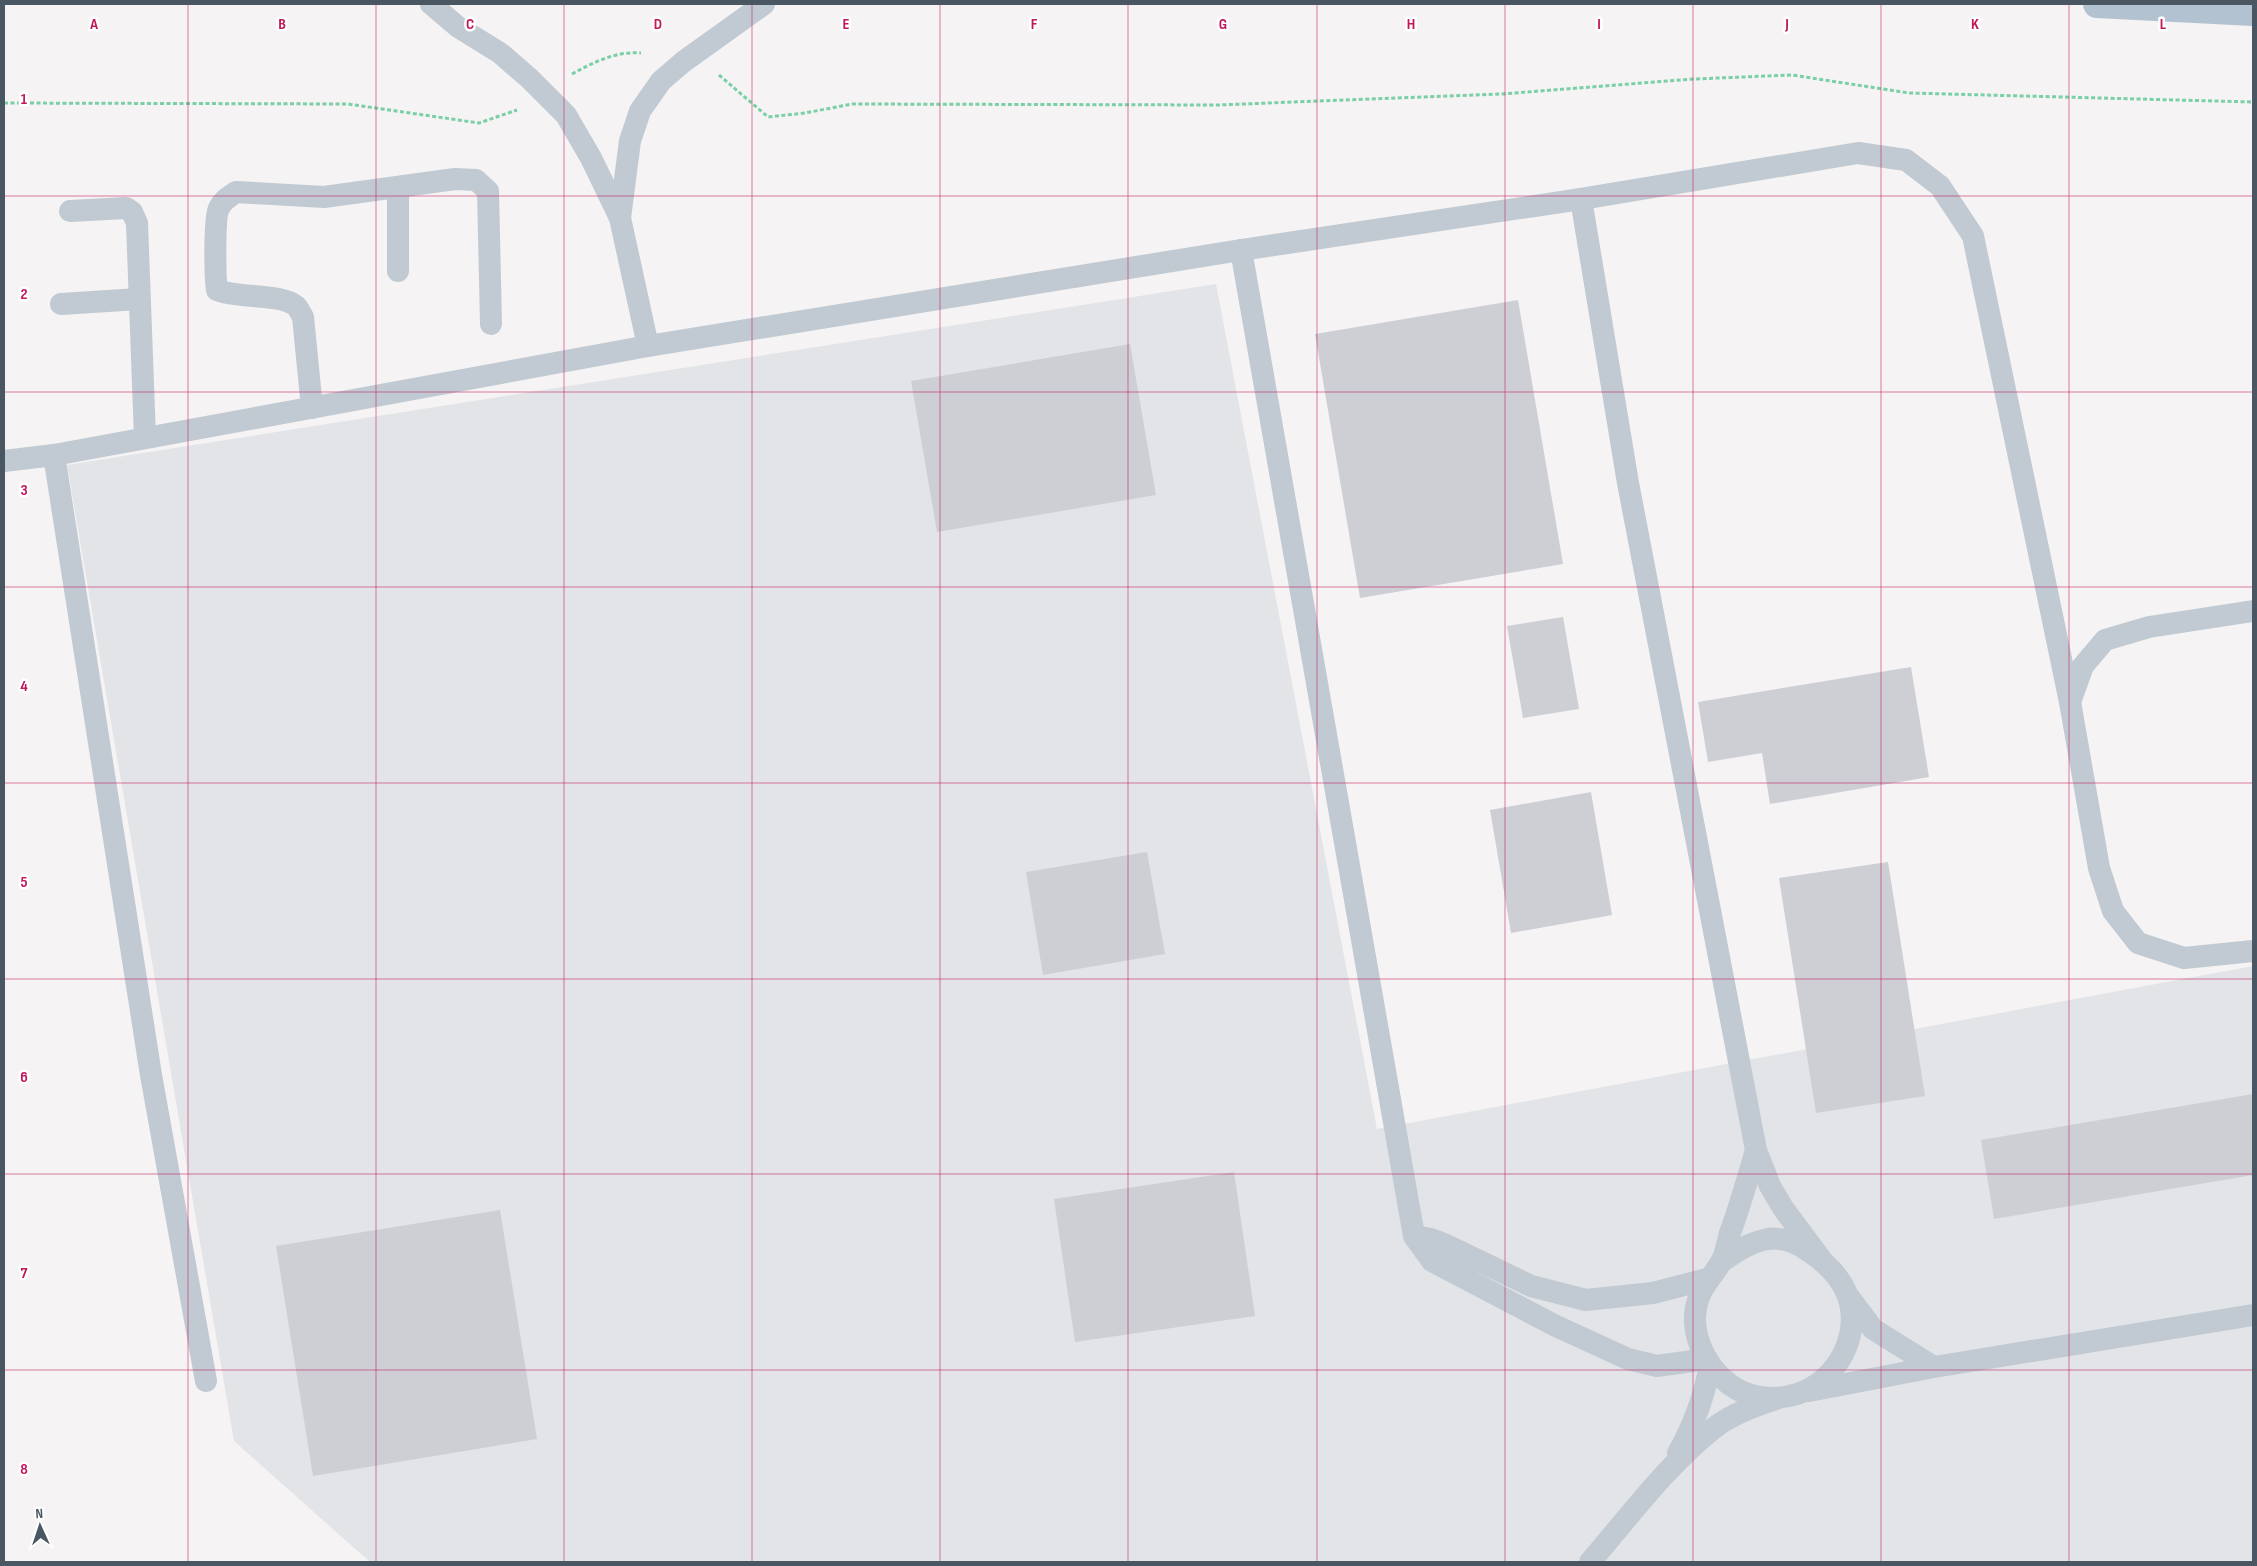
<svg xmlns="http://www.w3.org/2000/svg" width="2257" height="1566" viewBox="0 0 2257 1566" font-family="'Sofia Sans Condensed',sans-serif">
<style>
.airport{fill:#e2e4e7}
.building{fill:#cdcfd5}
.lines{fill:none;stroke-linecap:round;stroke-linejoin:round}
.path{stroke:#7ad0a6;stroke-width:3;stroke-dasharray:4 2.5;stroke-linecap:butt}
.service{stroke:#c1cad2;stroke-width:22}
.primary{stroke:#b3c2d1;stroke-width:28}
.grid{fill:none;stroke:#c2185b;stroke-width:1;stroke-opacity:0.55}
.grid-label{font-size:16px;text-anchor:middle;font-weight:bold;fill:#c2185b;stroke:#fff;stroke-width:5;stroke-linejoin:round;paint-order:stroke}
</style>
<rect width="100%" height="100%" fill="#f5f3f3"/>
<!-- airport -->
<polygon class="airport" points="1216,284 1377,1129 2253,966 2253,1562 370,1562 234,1441 67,465"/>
<!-- building -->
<g class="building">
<polygon points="1518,300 1563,564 1360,598 1315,334"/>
<polygon points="1130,344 1156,495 937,532 911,381"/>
<polygon points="1563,617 1579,709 1523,718 1507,626"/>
<polygon points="1911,667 1929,777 1770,804 1762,753 1708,762 1698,702"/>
<polygon points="1591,792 1612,915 1511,933 1490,810"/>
<polygon points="1147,852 1165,954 1043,975 1026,872"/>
<polygon points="1888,862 1925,1096 1816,1113 1779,878"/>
<polygon points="2253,1094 2253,1175 1994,1219 1981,1140"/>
<polygon points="1234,1172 1255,1316 1075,1342 1054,1199"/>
<polygon points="500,1210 537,1439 313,1476 276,1246"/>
</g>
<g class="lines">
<!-- path -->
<g class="path">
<path d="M 572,74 C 594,62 616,51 641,53"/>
<polyline points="719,75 768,117 805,113 852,104 1217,105 1501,94 1694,79 1792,75 1909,93 2253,102"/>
<polyline points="4,103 348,104 479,123 517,110"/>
</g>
<!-- service -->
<g class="service">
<polyline points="431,4 458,27 500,53 529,78 566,115 591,158 620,218 648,346"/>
<polyline points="1581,199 1628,483 1756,1150 1770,1186 1783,1208 1821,1259"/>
<polyline points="70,211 126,208 132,212 137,223 145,438"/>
<polyline points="620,218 630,141 640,111 661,81 683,62 764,4"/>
<polyline points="1241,250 1414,1236 1432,1261 1556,1326 1628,1359 1657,1366 1707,1359"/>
<polyline points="398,271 398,187"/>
<polyline points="61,304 139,299"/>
<path d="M 312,408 L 303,317 C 301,314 299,309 296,306 C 280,293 239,299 217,290 C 215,278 214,217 219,208 C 223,200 229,197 236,192 L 324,197 L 455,179 L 476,180 L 488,191 L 491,324"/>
<polyline points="54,455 151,1075 206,1381"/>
<polyline points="4,461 54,455 648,346 1241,250 1581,199 1858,153 1906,160 1940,186 1973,236 2070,702 2099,868 2113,911 2138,943 2184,958 2253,951"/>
<polyline points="2070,702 2083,666 2105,640 2149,627 2253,611"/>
<polyline points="1414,1236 1431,1239 1444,1244 1531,1286 1586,1300 1653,1293 1707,1279"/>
<path d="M 1721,1262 C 1736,1252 1750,1242 1768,1239 C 1783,1237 1795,1242 1807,1250 C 1824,1261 1839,1274 1847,1294 C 1863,1333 1837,1382 1797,1394 C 1775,1401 1748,1399 1729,1384 C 1704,1365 1687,1329 1699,1297 C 1704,1283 1714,1275 1721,1262 C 1726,1254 1727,1243 1730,1233 C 1740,1206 1748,1178 1756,1150"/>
<polyline points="1849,1297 1873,1329 1934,1367"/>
<polyline points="1809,1391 1934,1367 2253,1315"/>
<path d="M 1678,1453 C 1694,1425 1704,1397 1710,1365"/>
<path d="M 1590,1562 C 1629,1517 1667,1465 1714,1428 C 1732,1414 1754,1406 1776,1399"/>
</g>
<!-- primary -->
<polyline class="primary" points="2097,4 2253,12"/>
</g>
<!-- grid -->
<path class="grid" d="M 188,4 L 188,1562M 376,4 L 376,1562M 564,4 L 564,1562M 752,4 L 752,1562M 940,4 L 940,1562M 1128,4 L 1128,1562M 1317,4 L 1317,1562M 1505,4 L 1505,1562M 1693,4 L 1693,1562M 1881,4 L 1881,1562M 2069,4 L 2069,1562M 4,196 L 2253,196M 4,392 L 2253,392M 4,587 L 2253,587M 4,783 L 2253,783M 4,979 L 2253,979M 4,1174 L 2253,1174M 4,1370 L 2253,1370"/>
<g class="grid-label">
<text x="94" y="29">A</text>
<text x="282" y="29">B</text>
<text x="470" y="29">C</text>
<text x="658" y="29">D</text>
<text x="846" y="29">E</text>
<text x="1034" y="29">F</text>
<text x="1223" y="29">G</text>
<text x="1411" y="29">H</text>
<text x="1599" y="29">I</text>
<text x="1787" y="29">J</text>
<text x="1975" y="29">K</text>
<text x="2163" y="29">L</text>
<text x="24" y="104">1</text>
<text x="24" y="299">2</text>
<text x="24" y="495">3</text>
<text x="24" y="691">4</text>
<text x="24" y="887">5</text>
<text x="24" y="1082">6</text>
<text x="24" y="1278">7</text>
<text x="24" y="1474">8</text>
</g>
<!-- border -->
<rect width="2257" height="1566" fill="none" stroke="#4a5661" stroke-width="10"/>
<!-- north arrow -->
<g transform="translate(40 1526) rotate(357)" stroke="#ffffff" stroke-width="4" paint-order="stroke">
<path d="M0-4L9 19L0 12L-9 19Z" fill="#4a5661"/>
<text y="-8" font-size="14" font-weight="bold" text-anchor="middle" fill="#4a5661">N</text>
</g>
</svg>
